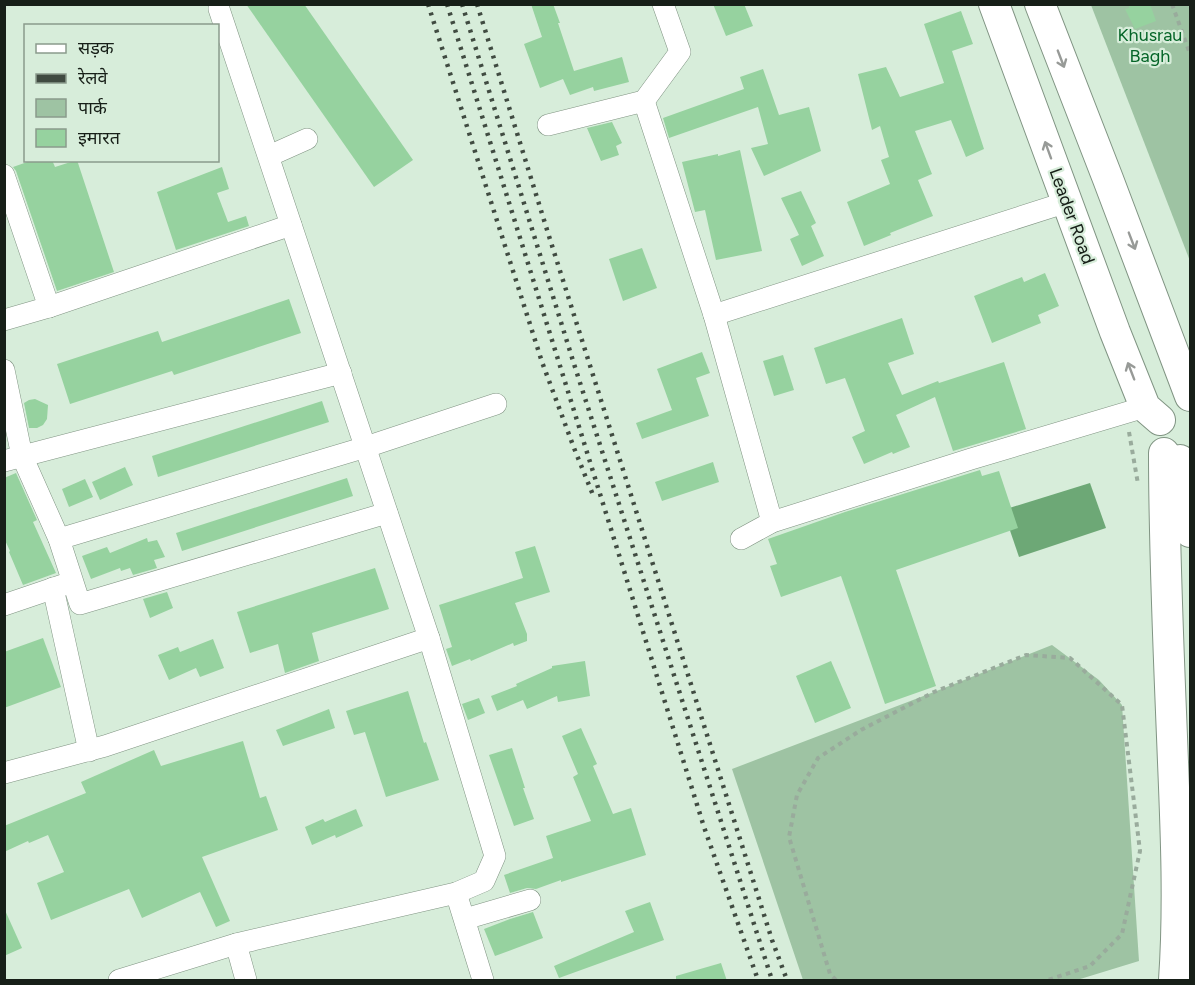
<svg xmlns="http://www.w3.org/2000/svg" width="1195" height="985" viewBox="0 0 1195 985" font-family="Figtree,'Noto Sans Devanagari',sans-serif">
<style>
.green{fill:#9ec3a3}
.water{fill:#6da876}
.building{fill:#96d29f}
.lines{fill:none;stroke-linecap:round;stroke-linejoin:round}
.street-casing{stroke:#809483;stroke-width:22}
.secondary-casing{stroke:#809483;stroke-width:32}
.path{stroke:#99ab9c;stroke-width:4;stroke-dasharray:4.5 4.5;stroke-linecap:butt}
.street{stroke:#fff;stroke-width:21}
.secondary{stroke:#fff;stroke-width:30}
.rail{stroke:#404b41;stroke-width:4.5;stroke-dasharray:3 6;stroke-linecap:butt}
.oneway{stroke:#979a97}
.labels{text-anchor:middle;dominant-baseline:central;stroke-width:4.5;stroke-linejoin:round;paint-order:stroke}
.park-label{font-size:18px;fill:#056528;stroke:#d7edda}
.street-label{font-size:18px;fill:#171f18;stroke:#d7edda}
</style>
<rect width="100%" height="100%" fill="#d7edda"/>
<!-- green -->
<g class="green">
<polygon points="1091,5 1190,5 1190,261"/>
<polygon points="1052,645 1099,680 1122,705 1139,961 1077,980 803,980 732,769 934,692"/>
</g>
<!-- water -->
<polygon class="water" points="1090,483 1106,528 1019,557 1003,510"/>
<!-- building -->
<g class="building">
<polygon points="246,4 304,4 413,160 374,187"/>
<polygon points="531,4 553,4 560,23 558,23 574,71 622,57 629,82 594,91 593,87 570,95 563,79 540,88 524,44 542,37"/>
<polygon points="713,4 744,4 753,26 726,36"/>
<polygon points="1129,4 1150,4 1156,21 1135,29 1125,9 1129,8"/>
<polygon points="961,11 973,44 952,51 984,149 966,157 951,120 915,131 932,174 918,180 933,216 890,233 891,235 864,246 847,202 890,184 881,160 889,157 880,126 872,130 858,74 886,67 900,97 944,83 924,24"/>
<polygon points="763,69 779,115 809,107 821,151 764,176 751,148 768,144 758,107 669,138 663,118 744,89 740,77"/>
<polygon points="612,122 622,143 616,146 619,155 601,161 587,128"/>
<polygon points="740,150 762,251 716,260 705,210 695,212 682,162 718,154 718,156"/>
<polygon points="33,160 52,160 55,167 77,160 114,272 57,291 16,171 13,167"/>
<polygon points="222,167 229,189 217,193 228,222 246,216 249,226 176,250 157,192"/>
<polygon points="801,191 816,223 811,226 824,256 802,266 790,239 799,235 781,198"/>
<polygon points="642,248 657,288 623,301 609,259"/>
<polygon points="1045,273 1059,306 1038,315 1041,323 992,343 974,296 1022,277 1024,282"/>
<polygon points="289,299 301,333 174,375 172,371 70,404 57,364 158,331 162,342"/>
<polygon points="902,318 914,354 888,363 902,395 938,381 939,383 1004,362 1026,429 953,451 935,397 896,415 910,447 893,454 892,452 864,464 852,437 865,431 845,378 826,384 814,348"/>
<polygon points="702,352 710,373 696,378 709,416 642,439 636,423 672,410 657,369"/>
<polygon points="783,355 794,390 774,396 763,361"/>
<polygon points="35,399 48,405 47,419 43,425 37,428 29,428 24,403 29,400"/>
<polygon points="322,401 329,422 158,477 152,456"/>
<polygon points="713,462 719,482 662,501 655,482"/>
<polygon points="125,467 133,485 100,500 92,482"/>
<polygon points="980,470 982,476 999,471 1018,528 896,570 936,686 885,704 841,576 781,597 770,566 777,564 768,539 845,512"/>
<polygon points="16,473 37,520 33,522 56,573 23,585 9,552 10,551 4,538 4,478"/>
<polygon points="347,478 353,496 182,551 176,533"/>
<polygon points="85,479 93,497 69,507 62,489"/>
<polygon points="147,538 148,542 157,540 165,557 154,560 157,568 133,575 130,568 121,571 120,568 91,579 82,556 107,547 110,553"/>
<polygon points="535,546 550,592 515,603 527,634 527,641 514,646 513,643 471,661 470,659 452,666 446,649 452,647 439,605 523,578 515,552"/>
<polygon points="375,568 389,609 312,633 319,661 285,673 278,644 250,653 237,612"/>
<polygon points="167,592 173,608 150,618 143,599"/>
<polygon points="43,638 61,687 4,708 4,652"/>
<polygon points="213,639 224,668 200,677 196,668 169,680 158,655 178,647 180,652"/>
<polygon points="585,661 590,696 558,702 557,696 527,709 523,700 497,711 491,696 517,686 516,684 552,668 552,666"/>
<polygon points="831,661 851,708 815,723 796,676"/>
<polygon points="408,691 424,743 426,742 439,780 386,797 365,732 354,735 346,711"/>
<polygon points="479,698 485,713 468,720 462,704"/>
<polygon points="329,709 335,728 283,746 276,730"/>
<polygon points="581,728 597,764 593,766 613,814 631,808 646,855 561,882 561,880 536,889 527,888 510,893 504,875 553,858 546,836 591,821 573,777 578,774 562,736"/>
<polygon points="243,741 260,798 266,796 278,830 202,857 230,921 216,927 200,892 142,918 129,889 51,920 37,883 64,872 48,835 29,843 28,841 4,852 4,826 86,793 81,782 154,750 161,766"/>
<polygon points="512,748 525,788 523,788 534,819 514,826 489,755"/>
<polygon points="356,809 363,826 336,838 335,835 312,845 305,827 323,819 325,822"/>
<polygon points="650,902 664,940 559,978 554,966 634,932 625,911"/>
<polygon points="4,908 22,948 4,956"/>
<polygon points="533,912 543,938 495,956 484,929 510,919"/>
<polygon points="721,963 727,981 676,981 676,976"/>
</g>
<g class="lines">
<defs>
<g id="street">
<polyline points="644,101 714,315 772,522"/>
<polyline points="548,125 644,101 680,52 663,4"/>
<polyline points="269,156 307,139"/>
<polyline points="4,175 49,307"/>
<polyline points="714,315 1067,202"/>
<polyline points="4,320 49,307 291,225"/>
<polyline points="4,370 22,456 59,539 80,604 387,513"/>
<polyline points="4,461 341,373"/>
<polyline points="59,539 366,447 496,404"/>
<polyline points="741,539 772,522 971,459 1145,407"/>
<polyline points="53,588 89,751"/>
<polyline points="4,605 66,584"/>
<polyline points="4,773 105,746 429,638"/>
<polyline points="456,893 483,980"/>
<polyline points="465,919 530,900"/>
<polyline points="236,944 246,980"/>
<polyline points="119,980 236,944 456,893 484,881 495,856 429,638 219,9"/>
</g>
<g id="secondary">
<polyline points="994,4 1115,332 1145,407 1160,420"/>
<polyline points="1040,4 1108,179 1190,396"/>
<path d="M 1164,453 C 1164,556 1169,659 1173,762 C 1176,835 1179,908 1174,980"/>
<polyline points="1180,460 1187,485 1190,532"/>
</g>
</defs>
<!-- street casing -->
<use href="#street" class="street-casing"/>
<!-- secondary casing -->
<use href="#secondary" class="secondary-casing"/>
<!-- path -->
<g class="path">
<polyline points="1172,4 1190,54"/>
<polyline points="1129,432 1138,484"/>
<polyline points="836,980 830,974 789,837 797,795 818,758 861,730 934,692 1026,655 1070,658 1122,705 1140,851 1122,934 1090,966 1048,980"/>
</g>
<!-- street -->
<use href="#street" class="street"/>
<!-- secondary -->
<use href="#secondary" class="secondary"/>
<!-- rail -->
<g class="rail">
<polyline points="428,4 542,362 574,448 593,495"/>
<polyline points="447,4 704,827 758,980"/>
<polyline points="462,4 574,364 772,980"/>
<polyline points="477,4 548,233 772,940 787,980"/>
</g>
</g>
<!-- one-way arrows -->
<defs><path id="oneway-shaft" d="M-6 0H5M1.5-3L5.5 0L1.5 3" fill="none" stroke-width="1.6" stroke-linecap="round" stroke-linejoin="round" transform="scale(1.5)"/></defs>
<g class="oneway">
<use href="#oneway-shaft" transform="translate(1061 59) rotate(69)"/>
<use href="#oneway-shaft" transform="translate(1048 150) rotate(-110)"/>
<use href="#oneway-shaft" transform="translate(1132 241) rotate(69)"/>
<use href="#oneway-shaft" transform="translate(1131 371) rotate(-111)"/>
</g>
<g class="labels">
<!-- park labels -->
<g class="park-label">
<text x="1150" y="35">Khusrau<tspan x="1150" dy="21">Bagh</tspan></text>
</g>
<!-- street labels -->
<g class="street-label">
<text transform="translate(1072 216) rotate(70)">Leader Road</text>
</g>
</g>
<!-- border -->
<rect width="1195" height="985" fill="none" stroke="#171f18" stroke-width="12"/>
<!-- legend -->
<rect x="24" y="24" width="195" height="138" fill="#d7edda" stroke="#8a9b8c" stroke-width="1.5"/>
<rect x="36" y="44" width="30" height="9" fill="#ffffff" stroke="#8a9b8c" stroke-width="1.5"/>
<text x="78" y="54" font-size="18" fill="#171f18">सड़क</text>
<rect x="36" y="74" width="30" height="9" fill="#404b41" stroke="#8a9b8c" stroke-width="1.5"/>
<text x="78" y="84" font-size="18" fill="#171f18">रेलवे</text>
<rect x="36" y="99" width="30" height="18" fill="#9ec3a3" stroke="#8a9b8c" stroke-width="1.5"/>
<text x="78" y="114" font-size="18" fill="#171f18">पार्क</text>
<rect x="36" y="129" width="30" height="18" fill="#96d29f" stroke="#8a9b8c" stroke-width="1.5"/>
<text x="78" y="144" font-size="18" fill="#171f18">इमारत</text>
</svg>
